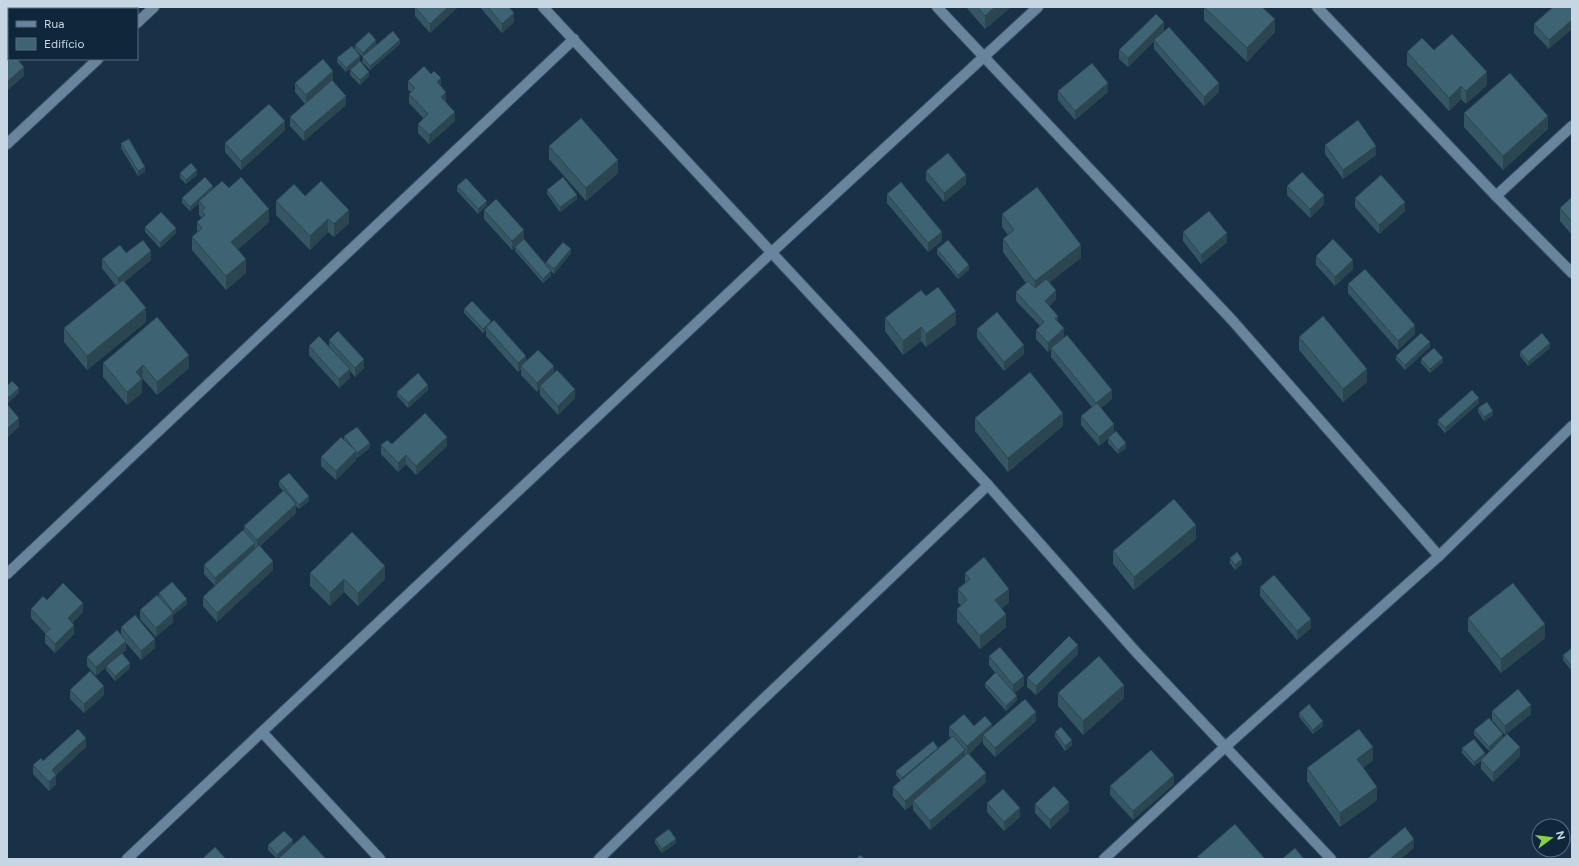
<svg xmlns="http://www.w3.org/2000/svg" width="1579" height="866" viewBox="0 0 1579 866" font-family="Figtree,sans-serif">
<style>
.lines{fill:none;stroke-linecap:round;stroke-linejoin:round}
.minor-casing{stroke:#394d5f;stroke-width:12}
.minor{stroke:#69849d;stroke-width:10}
.wall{fill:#355663}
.shaded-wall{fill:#2b4650}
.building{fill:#3e6473;stroke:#2b4650}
</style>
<rect width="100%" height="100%" fill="#193146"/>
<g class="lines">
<defs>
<g id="minor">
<polyline points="543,7 988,485 1136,652 1331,859"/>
<polyline points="937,7 1232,320 1439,556"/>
<polyline points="1317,7 1496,196 1572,273"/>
<polyline points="137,23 154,7"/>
<polyline points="7,144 98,59"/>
<polyline points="1496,196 1572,126"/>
<polyline points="7,574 574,39"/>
<polyline points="262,732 380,859"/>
<polyline points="127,859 772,252 1038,7"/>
<polyline points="599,859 756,706 988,485"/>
<polyline points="1104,859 1225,747 1439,556 1572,426"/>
</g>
</defs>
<!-- minor casing -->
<use href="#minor" class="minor-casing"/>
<!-- minor -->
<use href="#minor" class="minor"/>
</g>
<!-- wall -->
<g class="wall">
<polygon points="47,7 62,7 63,9 48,9"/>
<polygon points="415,7 458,7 430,33 415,16"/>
<polygon points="480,7 509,7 514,22 502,33"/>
<polygon points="966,7 1011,7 985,29"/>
<polygon points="1204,7 1275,32 1247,62 1204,20"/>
<polygon points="1553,7 1549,49 1534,33 1534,24"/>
<polygon points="1164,31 1159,36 1219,92 1204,106 1154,49 1154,41 1128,67 1119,59 1119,50"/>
<polygon points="400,44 370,70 362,62 363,57 355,50 355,45"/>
<polygon points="1434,50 1487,85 1466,104 1461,99 1449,111 1407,65 1407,52"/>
<polygon points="337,58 360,61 346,72 337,62"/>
<polygon points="350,70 369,76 360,85 350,75"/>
<polygon points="333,80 333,81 346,105 304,141 290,126 290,117 305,104 295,92 295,83"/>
<polygon points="408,81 441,86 446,101 445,102 455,121 429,144 418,133 418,124 424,119 409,103 409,94 411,92 408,90"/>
<polygon points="1058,91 1108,92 1075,120 1058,100"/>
<polygon points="1464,113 1548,129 1503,170 1464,127"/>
<polygon points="285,130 241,170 225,152 225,143"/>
<polygon points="121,143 145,172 138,176 121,148"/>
<polygon points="1325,145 1376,155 1343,179 1325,154"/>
<polygon points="549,146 618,173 586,201 549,159"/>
<polygon points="926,171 966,184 944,202 926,180"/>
<polygon points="180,173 197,175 186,184 180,178"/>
<polygon points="457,186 487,205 478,214 457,191"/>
<polygon points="1287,186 1324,204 1310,218 1287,195"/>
<polygon points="229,188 269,222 237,250 246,273 226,290 192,250 192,237 197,232 197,222 202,218 199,215 199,203 190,211 182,203 182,198 213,189"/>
<polygon points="547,190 577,199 560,212 547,194"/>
<polygon points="887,194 942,241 928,252 887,203"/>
<polygon points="305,196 349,223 334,237 328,232 310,250 276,215 276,201"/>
<polygon points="1572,197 1572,235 1560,221 1560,208"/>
<polygon points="1355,198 1405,211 1379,234 1355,207"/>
<polygon points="484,210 524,239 523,240 546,264 546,262 571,253 554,274 551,271 551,276 543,283 515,251 515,247 512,250 484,219"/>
<polygon points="1002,214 1081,258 1049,282 1056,299 1049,306 1058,322 1064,337 1057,344 1112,399 1101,408 1114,433 1126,448 1118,454 1108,443 1108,438 1112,435 1099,446 1081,425 1081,416 1092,407 1051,357 1051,349 1048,352 1036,339 1036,330 1040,326 1016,301 1016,292 1026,283 1003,252 1003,239 1008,235 1002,227"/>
<polygon points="145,227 176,233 160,248 145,232"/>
<polygon points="1183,232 1227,242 1201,264 1183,241"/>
<polygon points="937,249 969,270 958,279 937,254"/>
<polygon points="126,253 151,260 124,282 146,322 87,370 64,342 64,328 116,286 102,268 102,259"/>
<polygon points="1316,256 1353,269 1335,286 1316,265"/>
<polygon points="1348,284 1415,334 1398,350 1348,293"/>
<polygon points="926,296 956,324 926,347 921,341 903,355 885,331 885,318"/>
<polygon points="464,309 491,323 526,362 554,373 575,398 558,415 540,395 540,389 537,392 521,375 521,369 518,372 486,336 486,330 483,333 464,313"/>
<polygon points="977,329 1024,354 1004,371 977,338"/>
<polygon points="1299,337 1367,382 1343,402 1299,350"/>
<polygon points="329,340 364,368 355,377 350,371 350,378 339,388 309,355 309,346 329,346"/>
<polygon points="1430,347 1405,370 1396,360 1396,356"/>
<polygon points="1550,348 1528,366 1520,356 1520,352"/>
<polygon points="1421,359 1443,362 1430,373 1421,363"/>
<polygon points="103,363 189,368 157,395 143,379 142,379 142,393 127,405 103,377"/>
<polygon points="428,390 408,408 397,396 397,392"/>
<polygon points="1479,403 1445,433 1438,425 1438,420"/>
<polygon points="1478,408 1493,415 1484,421 1478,412"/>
<polygon points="975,418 1063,426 1008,472 975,431"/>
<polygon points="344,436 370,448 357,458 356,456 356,460 336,480 321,466 321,457 344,440"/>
<polygon points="392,444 447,446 416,475 406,464 398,472 381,454 381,445"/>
<polygon points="279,481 309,501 299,509 296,506 296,513 260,546 273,570 217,622 203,606 203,597 215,586 204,574 204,565 244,531 244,526 283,491 279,486"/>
<polygon points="1196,539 1134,590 1113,564 1113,551"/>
<polygon points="1230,558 1242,564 1235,570 1230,563"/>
<polygon points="310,573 385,579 358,606 344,592 330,606 310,586"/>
<polygon points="965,573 1009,602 1002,608 1006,627 980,649 957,622 957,609 961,606 958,602 958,589 965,583"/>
<polygon points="1260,587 1311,628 1297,640 1260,596"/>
<polygon points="159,593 187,604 173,615 173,622 156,637 140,619 140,610 159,597"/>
<polygon points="47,600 83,612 72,623 74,634 55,653 45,643 45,633 31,618 31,609"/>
<polygon points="1468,618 1545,638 1501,673 1468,631"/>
<polygon points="121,627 155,648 141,660 126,643 126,650 122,653 130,668 115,681 106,670 106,667 96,676 87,666 87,657 121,635"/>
<polygon points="1572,648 1572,669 1571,670 1563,660 1563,655"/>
<polygon points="1078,654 1036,695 1027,687 1027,678"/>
<polygon points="989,656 1024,685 1015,693 1017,700 1006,711 985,687 985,683 995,673 989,665"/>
<polygon points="70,690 104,695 84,713 70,699"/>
<polygon points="1058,693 1124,698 1083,735 1058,706"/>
<polygon points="1492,711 1531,714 1505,735 1492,720"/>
<polygon points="1299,713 1323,726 1313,734 1299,717"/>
<polygon points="1036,721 995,757 983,744 983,740 969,754 986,782 930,830 913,810 913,804 905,810 893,796 893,787 901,781 896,775 896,771 938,748 951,738 949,736 949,727 974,726 992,728"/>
<polygon points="1474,730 1503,738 1520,756 1493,782 1481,769 1481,761 1474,766 1462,753 1462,748 1485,756 1497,744 1489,751 1474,735"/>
<polygon points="1055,732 1072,745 1065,751 1055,737"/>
<polygon points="86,747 56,775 56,784 49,791 33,774 33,765"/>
<polygon points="1373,760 1363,768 1377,800 1340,827 1307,781 1307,768"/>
<polygon points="1174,784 1133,820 1110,795 1110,786"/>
<polygon points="987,803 1020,817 1004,831 987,812"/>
<polygon points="1035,804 1069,811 1050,829 1035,813"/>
<polygon points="655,839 676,843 662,853 655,843"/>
<polygon points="268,845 293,845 277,859 268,850"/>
</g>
<!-- shaded-wall -->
<g class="shaded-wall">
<polygon points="448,7 458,7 430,33 430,24"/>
<polygon points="995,7 1011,7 985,29 985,16"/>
<polygon points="514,13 514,22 502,33 502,24"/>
<polygon points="1275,19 1275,32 1247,62 1247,48"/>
<polygon points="1572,20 1572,29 1549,49 1549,40"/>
<polygon points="1164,22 1164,31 1128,67 1128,58"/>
<polygon points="376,40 376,45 363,58 363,53"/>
<polygon points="400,40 400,44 370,70 370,66"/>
<polygon points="360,56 360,61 346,72 346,68"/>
<polygon points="24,67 24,76 7,91 7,82"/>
<polygon points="333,71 333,80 306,104 306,95"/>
<polygon points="369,72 369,76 360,85 360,80"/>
<polygon points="1487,72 1487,85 1466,104 1466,91"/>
<polygon points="441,78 441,88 437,82"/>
<polygon points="1108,83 1108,92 1075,120 1075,111"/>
<polygon points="1219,83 1219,92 1204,106 1204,97"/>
<polygon points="1461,86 1461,99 1449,111 1449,98"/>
<polygon points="446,92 446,101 441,106 441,97"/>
<polygon points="346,96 346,105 304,141 304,132"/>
<polygon points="455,112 455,121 429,144 429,135"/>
<polygon points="1548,116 1548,129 1503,170 1503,156"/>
<polygon points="285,121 285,130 241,170 241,161"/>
<polygon points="1376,146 1376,155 1343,179 1343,170"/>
<polygon points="618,160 618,173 586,201 586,188"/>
<polygon points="145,167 145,172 138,176 138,171"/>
<polygon points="197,170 197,175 186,184 186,180"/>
<polygon points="966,175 966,184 944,202 944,193"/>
<polygon points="213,186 213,190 199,201 199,203 190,211 190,207"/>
<polygon points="577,195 577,199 560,212 560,207"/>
<polygon points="1324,195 1324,204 1310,218 1310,209"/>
<polygon points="487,201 487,205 478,214 478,209"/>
<polygon points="1405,202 1405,211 1379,234 1379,225"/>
<polygon points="269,209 269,222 231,256 231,242"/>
<polygon points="349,210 349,223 334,237 334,224"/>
<polygon points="328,219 328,232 310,250 310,236"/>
<polygon points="176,228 176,233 160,248 160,243"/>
<polygon points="524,230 524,239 512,250 512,241"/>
<polygon points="942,232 942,241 928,252 928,243"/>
<polygon points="1227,233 1227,242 1201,264 1201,255"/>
<polygon points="1081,245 1081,258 1035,294 1035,281"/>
<polygon points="571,249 571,253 554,274 554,269"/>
<polygon points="151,251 151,260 118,287 118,278"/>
<polygon points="246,259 246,273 226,290 226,276"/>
<polygon points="1353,260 1353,269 1335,286 1335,277"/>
<polygon points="969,265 969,270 958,279 958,275"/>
<polygon points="551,271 551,276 543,283 543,279"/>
<polygon points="1056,290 1056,299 1045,310 1045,301"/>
<polygon points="146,308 146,322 87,370 87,356"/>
<polygon points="956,311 956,324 926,347 926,334"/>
<polygon points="1058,316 1058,325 1055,319"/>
<polygon points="491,321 491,326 486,327 486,330 483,333 483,329"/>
<polygon points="1415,325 1415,334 1398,350 1398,341"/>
<polygon points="921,327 921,341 903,355 903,341"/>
<polygon points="1064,328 1064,337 1048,352 1048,343"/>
<polygon points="1430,342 1430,347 1405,370 1405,365"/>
<polygon points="1550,343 1550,348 1528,366 1528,362"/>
<polygon points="1024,345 1024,354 1004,371 1004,362"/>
<polygon points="189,355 189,368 157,395 157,382"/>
<polygon points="526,356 526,365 521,366 521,369 518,372 518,363"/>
<polygon points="1443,358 1443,362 1430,373 1430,369"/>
<polygon points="364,359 364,368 355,377 355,368"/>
<polygon points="143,365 142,393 127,405 127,392 136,372"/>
<polygon points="554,366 554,375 540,386 540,389 537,392 537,383"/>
<polygon points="350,369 350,378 339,388 339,379"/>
<polygon points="1367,369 1367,382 1343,402 1343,389"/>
<polygon points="428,385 428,390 408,408 408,403"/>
<polygon points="19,388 19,393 7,404 7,399"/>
<polygon points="575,389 575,398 558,415 558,406"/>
<polygon points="1112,390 1112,399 1096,412 1096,403"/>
<polygon points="1479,398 1479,403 1445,433 1445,428"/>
<polygon points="1493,411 1493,415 1484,421 1484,417"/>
<polygon points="1063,413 1063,426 1008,472 1008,458"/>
<polygon points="19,418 19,427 7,438 7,429"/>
<polygon points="1114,424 1114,433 1099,446 1099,437"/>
<polygon points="447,437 447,446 416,475 416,466"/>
<polygon points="370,443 370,448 357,458 357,453"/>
<polygon points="1126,443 1126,448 1118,454 1118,450"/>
<polygon points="356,451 356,460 336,480 336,471"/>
<polygon points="406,455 406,464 398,472 398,463"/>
<polygon points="309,496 309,501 299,509 299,505"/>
<polygon points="296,504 296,513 257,549 257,540"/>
<polygon points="1196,525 1196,539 1134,590 1134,577"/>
<polygon points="255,543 255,552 215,587 215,578"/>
<polygon points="1242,559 1242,564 1235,570 1235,565"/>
<polygon points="273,561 273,570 217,622 217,613"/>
<polygon points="385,566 385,579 358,606 358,593"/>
<polygon points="344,579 344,592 330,606 330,593"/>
<polygon points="1009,589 1009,602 995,614 995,600"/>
<polygon points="187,599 187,604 173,615 173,622 156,637 156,628 173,613 173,611"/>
<polygon points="83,603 83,612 68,627 68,618"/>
<polygon points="1006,614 1006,627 980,649 980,636"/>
<polygon points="1311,619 1311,628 1297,640 1297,631"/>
<polygon points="1545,624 1545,638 1501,673 1501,659"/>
<polygon points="74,625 74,634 55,653 55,644"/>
<polygon points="155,639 155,648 141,660 141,651"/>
<polygon points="126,641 126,650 107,667 106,666 106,667 96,676 96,667"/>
<polygon points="1078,645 1078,654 1036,695 1036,686"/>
<polygon points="130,663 130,668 115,681 115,676"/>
<polygon points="1572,665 1572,669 1571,670 1571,666"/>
<polygon points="1024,676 1024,685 1013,694 1013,685"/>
<polygon points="1124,685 1124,698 1083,735 1083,721"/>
<polygon points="104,686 104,695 84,713 84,704"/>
<polygon points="1017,696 1017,700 1006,711 1006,706"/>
<polygon points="1531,705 1531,714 1505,735 1505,726"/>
<polygon points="1036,712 1036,721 995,757 995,748"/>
<polygon points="1323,721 1323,726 1313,734 1313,730"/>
<polygon points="992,724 992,733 983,735 983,740 967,755 967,746"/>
<polygon points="1503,734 1503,739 1489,751 1489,747"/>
<polygon points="86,738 86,747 56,775 56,784 49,791 49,782 52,770"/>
<polygon points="1072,740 1072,745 1065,751 1065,746"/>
<polygon points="1373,747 1373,760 1357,772 1357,759"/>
<polygon points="1520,747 1520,756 1493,782 1493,773"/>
<polygon points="938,748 938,752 902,782 902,778"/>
<polygon points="965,750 965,759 913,801 913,804 905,810 905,801"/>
<polygon points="1485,753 1485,757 1474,766 1474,762"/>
<polygon points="986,773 986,782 930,830 930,821"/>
<polygon points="1174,775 1174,784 1133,820 1133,811"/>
<polygon points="1377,787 1377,800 1340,827 1340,813"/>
<polygon points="1069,802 1069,811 1050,829 1050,820"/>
<polygon points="1020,808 1020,817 1004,831 1004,822"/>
<polygon points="676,839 676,843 662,853 662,849"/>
<polygon points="1414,839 1414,848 1401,859 1390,859"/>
<polygon points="293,840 293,845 277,859 277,855"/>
</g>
<!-- building -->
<g class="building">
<polygon points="50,7 62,7 63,9 52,9"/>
<polygon points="415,7 448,7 430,24"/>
<polygon points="488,7 509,7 514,13 502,24"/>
<polygon points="977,7 995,7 985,16"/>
<polygon points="1204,7 1262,7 1275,19 1247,48"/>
<polygon points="1553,7 1571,7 1572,8 1572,20 1549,40 1534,24"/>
<polygon points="1156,14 1164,22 1128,58 1119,50"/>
<polygon points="1169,27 1219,83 1204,97 1154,40"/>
<polygon points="393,31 400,40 370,66 362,57"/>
<polygon points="369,32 376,40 363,53 355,45"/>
<polygon points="1452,34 1487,72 1466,91 1461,86 1449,98 1407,52 1422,38 1434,50"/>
<polygon points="352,46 360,56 346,68 337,58"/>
<polygon points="7,47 9,49 9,59 17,59 24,67 7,82"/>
<polygon points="323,59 333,71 306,95 295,83"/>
<polygon points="360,61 369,72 360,80 350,70"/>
<polygon points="1092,63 1108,83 1075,111 1058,91"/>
<polygon points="424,66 431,74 434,71 441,78 437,82 446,92 441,97 455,112 429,135 418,124 428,114 409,94 415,88 408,81"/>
<polygon points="1510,73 1548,116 1503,156 1464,113"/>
<polygon points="332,80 346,96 304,132 290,117"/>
<polygon points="269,104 285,121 241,161 225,143"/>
<polygon points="581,118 618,160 586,188 549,146"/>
<polygon points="1358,120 1376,146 1343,170 1325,145"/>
<polygon points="129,139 145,167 138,171 121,143"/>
<polygon points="948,153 966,175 944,193 926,171"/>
<polygon points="191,163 197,170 186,180 180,173"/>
<polygon points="1302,172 1324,195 1310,209 1287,186"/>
<polygon points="1381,175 1405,202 1379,225 1355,198"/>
<polygon points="205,177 213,186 190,207 182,198"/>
<polygon points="241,177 269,209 231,242 246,259 226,276 192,237 202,228 197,222 205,215 202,211 205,208 199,201 222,181 229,188"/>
<polygon points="563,177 577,195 560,207 547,190"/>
<polygon points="466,178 487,201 478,209 457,186"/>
<polygon points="321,181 349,210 334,224 328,219 310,236 276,201 294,184 305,196"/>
<polygon points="901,182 942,232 928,243 887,194"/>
<polygon points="1037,187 1081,245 1035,281 1003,239 1014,230 1002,214"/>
<polygon points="1572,197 1572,222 1560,208"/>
<polygon points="496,199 524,230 512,241 484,210"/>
<polygon points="1209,211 1227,233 1201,255 1183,232"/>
<polygon points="161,212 176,228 160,243 145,227"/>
<polygon points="524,239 551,271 543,279 515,247"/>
<polygon points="1333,239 1353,260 1335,277 1316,256"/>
<polygon points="143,240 151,251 118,278 102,259 120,245 126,253"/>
<polygon points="948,240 969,265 958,275 937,249"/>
<polygon points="563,242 571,249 554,269 546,262"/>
<polygon points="1365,269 1415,325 1398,341 1348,284"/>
<polygon points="1046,279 1056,290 1045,301 1058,316 1055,319 1064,328 1048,343 1036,330 1044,322 1016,292 1028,281 1035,288"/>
<polygon points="123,280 146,308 87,356 64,328"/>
<polygon points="938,287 956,311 926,334 921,327 903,341 885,318 921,290 926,296"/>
<polygon points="472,301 491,321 483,329 464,309"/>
<polygon points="997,312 1024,345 1004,362 977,329"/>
<polygon points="1323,316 1367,369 1343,389 1299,337"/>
<polygon points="157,317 189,355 157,382 143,365 136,372 142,379 127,392 103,363"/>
<polygon points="494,320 526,356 518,363 486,327"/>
<polygon points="338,331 364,359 355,368 329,340"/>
<polygon points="1421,333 1430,342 1405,365 1396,356"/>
<polygon points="1542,333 1550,343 1528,362 1520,352"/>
<polygon points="1067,335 1112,390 1096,403 1051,348"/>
<polygon points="319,336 350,369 339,379 309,346"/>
<polygon points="1434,348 1443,358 1430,369 1421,359"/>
<polygon points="538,350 554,366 537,383 521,366"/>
<polygon points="557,370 575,389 558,406 540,386"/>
<polygon points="1030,372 1063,413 1008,458 975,418"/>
<polygon points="418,373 428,385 408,403 397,392"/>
<polygon points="12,381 19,388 7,399 7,386"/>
<polygon points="1472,390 1479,398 1445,428 1438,420"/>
<polygon points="1487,402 1493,411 1484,417 1478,408"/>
<polygon points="1097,403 1114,424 1099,437 1081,416"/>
<polygon points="7,404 19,418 7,429"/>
<polygon points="425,413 447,437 416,466 406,455 398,463 381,445 387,440 392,444"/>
<polygon points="357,427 370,443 357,453 344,436"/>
<polygon points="1116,431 1126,443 1118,450 1108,438"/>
<polygon points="341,437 356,451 336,471 321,457"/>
<polygon points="289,473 309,496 299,505 279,481"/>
<polygon points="284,490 296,504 257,540 244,526"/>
<polygon points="1174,499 1196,525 1134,577 1113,551"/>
<polygon points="243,530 255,543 215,578 204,565"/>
<polygon points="352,532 385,566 358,593 344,579 330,593 310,573"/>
<polygon points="259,545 273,561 217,613 203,597"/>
<polygon points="1237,552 1242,559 1235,565 1230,558"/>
<polygon points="984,557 1009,589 995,600 1006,614 980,636 957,609 967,600 958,589 970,579 965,573"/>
<polygon points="1274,575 1311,619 1297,631 1260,587"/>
<polygon points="172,582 187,599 173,611 159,593"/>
<polygon points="63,583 83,603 68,618 74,625 55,644 45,634 50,629 31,609 43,596 47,600"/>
<polygon points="1513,583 1545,624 1501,659 1468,618"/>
<polygon points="157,595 173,613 156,628 140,610"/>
<polygon points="135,615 155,639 141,651 121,627"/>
<polygon points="117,630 126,641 96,667 87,657"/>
<polygon points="1069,636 1078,645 1036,686 1027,678"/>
<polygon points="1000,647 1024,676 1013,685 989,656"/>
<polygon points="1572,648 1572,665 1571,666 1563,655"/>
<polygon points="122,653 130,663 115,676 106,666"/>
<polygon points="1099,656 1124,685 1083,721 1058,693"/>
<polygon points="90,671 104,686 84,704 70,690"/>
<polygon points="996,672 1017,696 1006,706 985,683"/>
<polygon points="1518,689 1531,705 1505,726 1492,711"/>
<polygon points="1025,699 1036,712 995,748 983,735"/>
<polygon points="1309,704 1323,721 1313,730 1299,713"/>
<polygon points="964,714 974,726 985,716 992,724 967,746 949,727"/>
<polygon points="1489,718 1503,734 1489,747 1474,730"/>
<polygon points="1061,727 1072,740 1065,746 1055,732"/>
<polygon points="78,729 86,738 52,770 56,775 49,782 33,765 41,758 43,761"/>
<polygon points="1359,729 1373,747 1357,759 1377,787 1340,813 1307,768"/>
<polygon points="1507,734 1520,747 1493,773 1481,760"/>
<polygon points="953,736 965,750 905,801 893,787"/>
<polygon points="1474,739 1485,753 1474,762 1462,748"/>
<polygon points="933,741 938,748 902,778 896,771"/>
<polygon points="1151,750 1174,775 1133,811 1110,786"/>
<polygon points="968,753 986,773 930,821 913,801"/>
<polygon points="1054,786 1069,802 1050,820 1035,804"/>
<polygon points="1003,789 1020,808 1004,822 987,803"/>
<polygon points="1235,824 1265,859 1200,859 1197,857"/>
<polygon points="1405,827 1414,839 1390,859 1367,859"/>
<polygon points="669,829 676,839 662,849 655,839"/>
<polygon points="284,831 293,840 277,855 268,845"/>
<polygon points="304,835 326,859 278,859"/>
<polygon points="215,847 226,859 202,859"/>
<polygon points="1295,848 1304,859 1282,859"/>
<polygon points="860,855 865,859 856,859"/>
</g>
<!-- border -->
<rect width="1579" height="866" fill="none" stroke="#c7d6e3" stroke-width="16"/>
<!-- legend -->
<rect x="8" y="8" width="130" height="52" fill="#0f263b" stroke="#596c7e"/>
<rect x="16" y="21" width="20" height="6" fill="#69849d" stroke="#596c7e"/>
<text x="44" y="28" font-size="12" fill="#c7d6e3">Rua</text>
<rect x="16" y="38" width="20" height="12" fill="#3e6473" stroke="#596c7e"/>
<text x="44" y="48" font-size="12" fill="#c7d6e3">Edifício</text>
<!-- north arrow -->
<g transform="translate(1551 838) rotate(75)"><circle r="19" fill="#0f263b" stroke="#596c7e"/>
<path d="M0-3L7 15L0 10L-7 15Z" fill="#88cf4a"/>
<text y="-6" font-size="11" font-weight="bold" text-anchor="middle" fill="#c7d6e3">N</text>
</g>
</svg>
